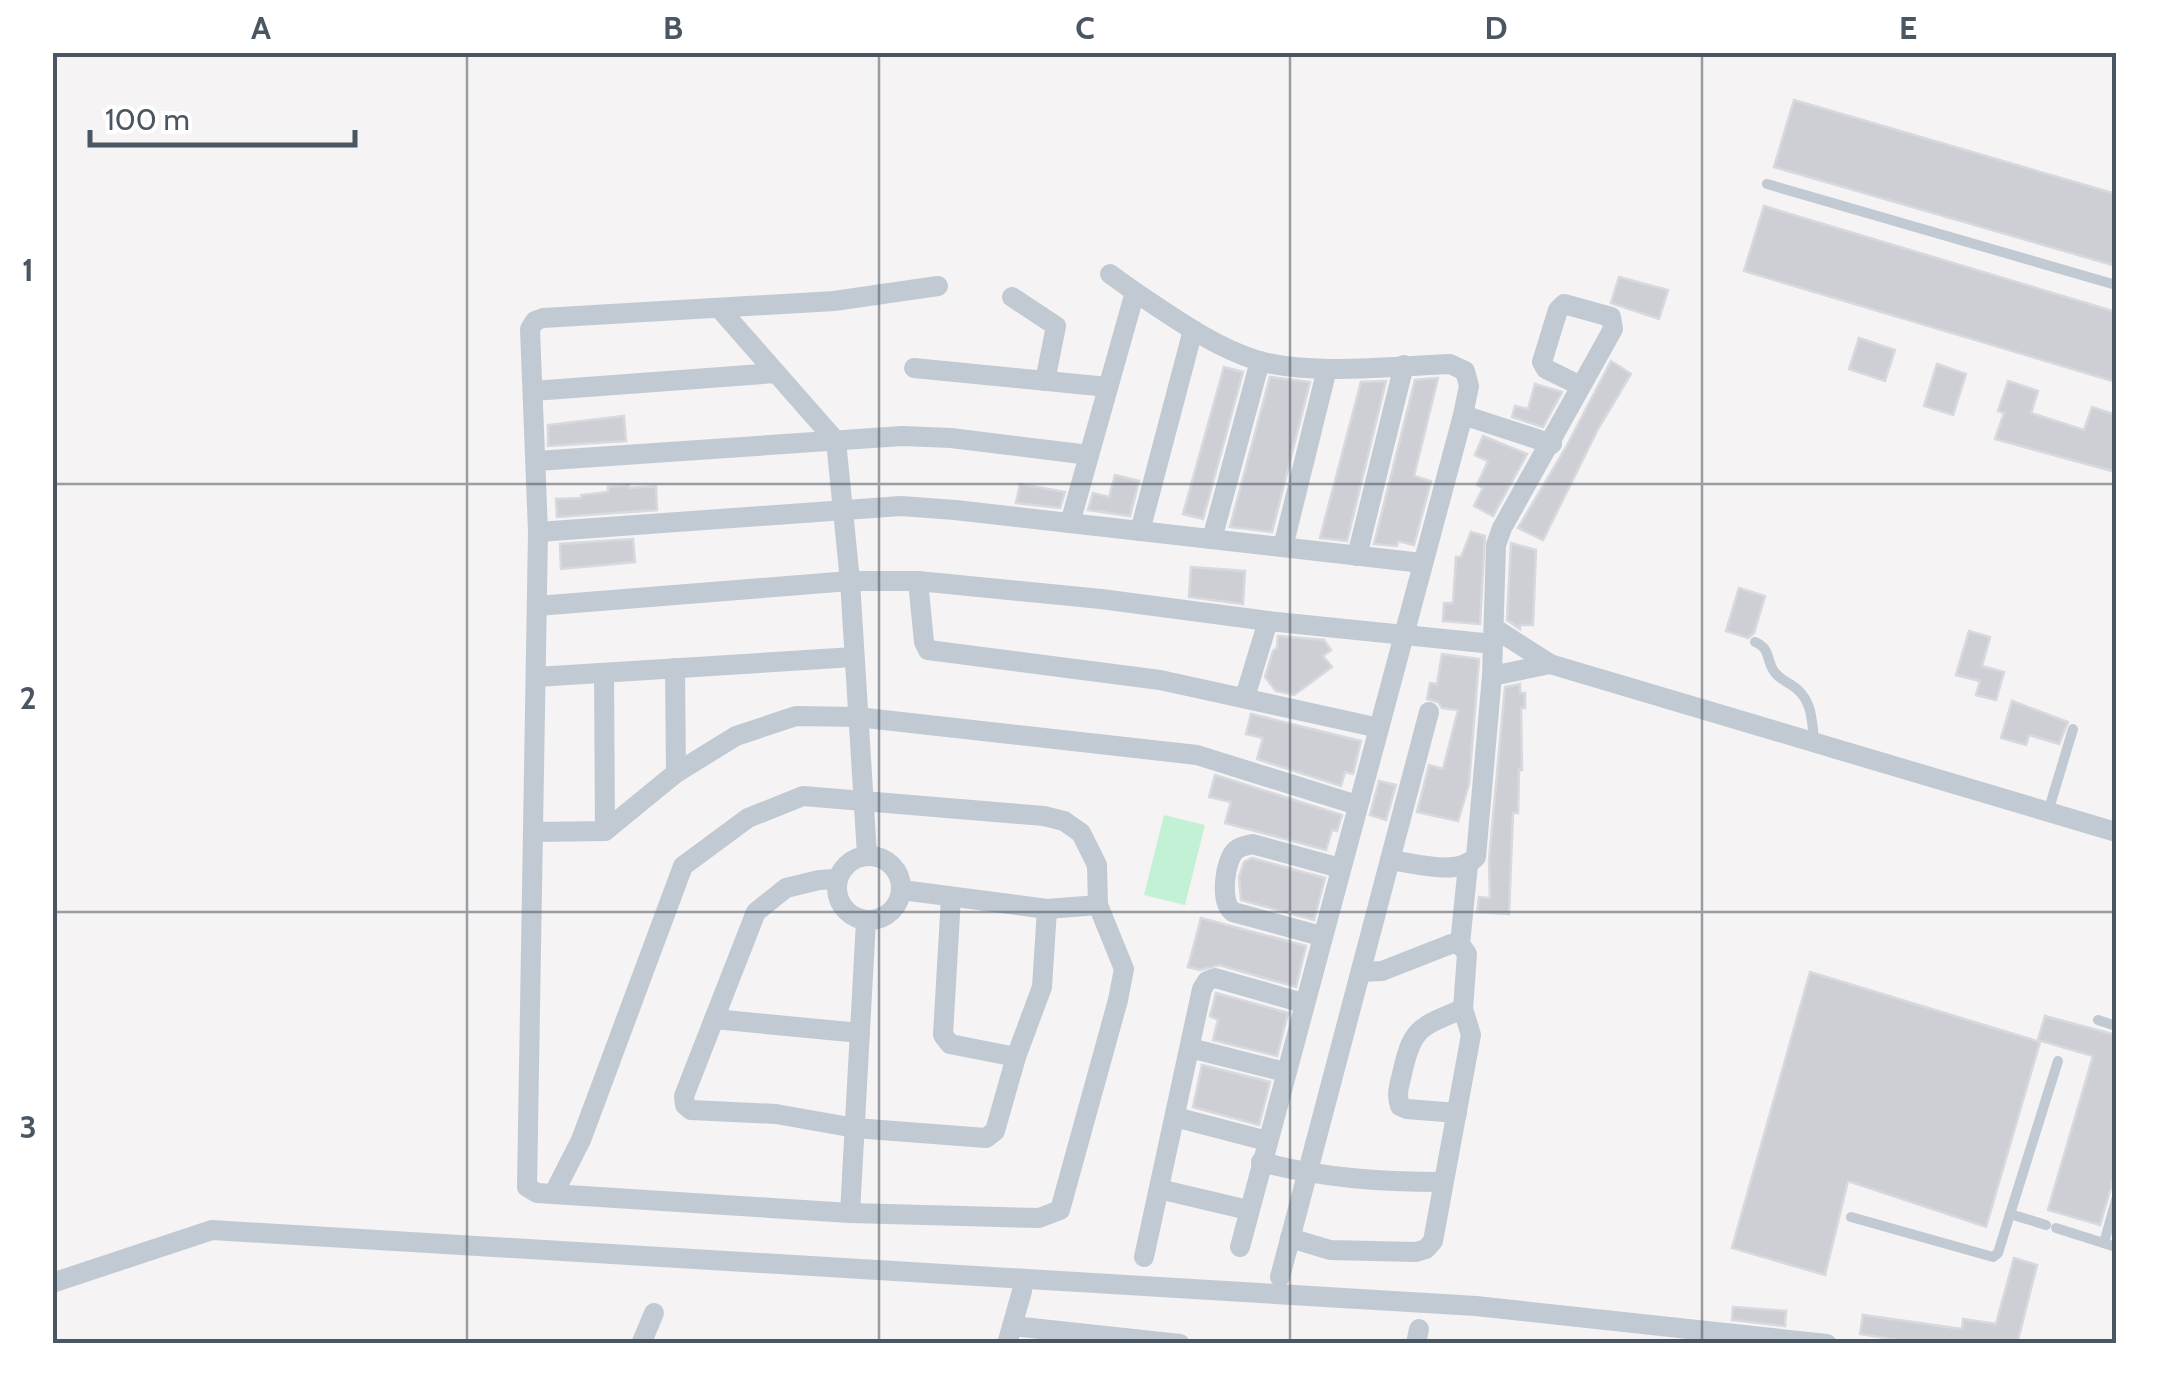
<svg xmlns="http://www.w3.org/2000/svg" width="2169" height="1396" viewBox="0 0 2169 1396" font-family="Cabin,sans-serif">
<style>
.green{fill:#c3f1d5}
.building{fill:#cdcfd5;stroke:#d7d9de;stroke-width:2.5}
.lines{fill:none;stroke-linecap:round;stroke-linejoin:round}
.service{stroke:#c1cad2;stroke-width:10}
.minor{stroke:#c1cad2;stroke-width:20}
.grid{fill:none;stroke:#4a5661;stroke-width:2.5;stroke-opacity:0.55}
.neatline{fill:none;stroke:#4a5661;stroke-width:4}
.grid-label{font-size:32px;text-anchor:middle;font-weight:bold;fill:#4a5661}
</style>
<rect width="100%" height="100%" fill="#f5f3f3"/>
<!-- green -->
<polygon class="green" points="1164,815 1205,825 1185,905 1144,895"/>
<!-- building -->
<g class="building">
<polygon points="1794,100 2116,194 2116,266 1774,167"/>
<polygon points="1764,206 2116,312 2116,382 1744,271"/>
<polygon points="1619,277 1668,290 1659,319 1611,303"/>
<polygon points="1859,338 1895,350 1885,381 1849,369"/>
<polygon points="1611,361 1631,374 1598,429 1543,540 1518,528 1565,449"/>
<polygon points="1937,364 1966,374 1953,415 1924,406"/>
<polygon points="1224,367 1243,372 1203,519 1183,514"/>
<polygon points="1270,377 1310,382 1272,532 1230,527"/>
<polygon points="1438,378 1414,476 1431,481 1414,545 1398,541 1397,546 1374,544 1415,380"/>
<polygon points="1386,381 1347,541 1320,538 1361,382"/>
<polygon points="2008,381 2038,391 2031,413 2084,430 2092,407 2116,415 2116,472 1995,439 2004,413 1998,411"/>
<polygon points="1535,384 1562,392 1543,427 1512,417 1515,406 1528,409"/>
<polygon points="624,416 626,441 548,446 548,425"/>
<polygon points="1483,436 1527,454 1493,516 1474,506 1483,488 1477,485 1488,461 1475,455"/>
<polygon points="1115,475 1139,481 1130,516 1088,510 1093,493 1109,497"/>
<polygon points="1020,484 1065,492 1060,508 1016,503"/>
<polygon points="629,485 629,488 656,486 657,510 557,517 556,499 581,498 581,495 608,492 608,487"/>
<polygon points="1471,532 1485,536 1480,624 1443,621 1444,603 1453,603 1456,557 1461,557"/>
<polygon points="633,539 635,562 561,569 560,544"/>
<polygon points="1511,543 1536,550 1533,625 1520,625 1520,629 1507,620"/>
<polygon points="1191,567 1245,571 1243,604 1189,597"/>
<polygon points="1739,588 1765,596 1754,633 1748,638 1726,631"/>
<polygon points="1969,631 1990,637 1982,666 2004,672 1996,700 1976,695 1980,681 1956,675"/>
<polygon points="1278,636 1324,640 1331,650 1323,656 1332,667 1294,695 1276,691 1265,677 1273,651 1277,648"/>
<polygon points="1442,654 1479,659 1469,784 1458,821 1417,812 1429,765 1443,769 1458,710 1442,708 1438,702 1427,699 1430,683 1437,684"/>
<polygon points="1520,684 1520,693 1525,693 1525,708 1521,708 1522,770 1519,770 1518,813 1513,813 1509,914 1477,912 1479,897 1490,898 1489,860 1505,687"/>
<polygon points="2012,701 2068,722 2059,744 2029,735 2026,745 2001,738"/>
<polygon points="1251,714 1361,741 1353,774 1345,772 1341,786 1257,759 1263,738 1246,734"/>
<polygon points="1215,775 1342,815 1337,831 1332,830 1326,850 1225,823 1231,802 1209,797"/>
<polygon points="1379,781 1396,785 1386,820 1370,815"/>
<polygon points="1252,858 1325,878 1314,920 1241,900 1239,877 1244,862"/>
<polygon points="1201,918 1306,946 1296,987 1219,965 1200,970 1188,967"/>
<polygon points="1810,972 2040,1042 1986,1227 1848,1181 1825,1275 1732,1248"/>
<polygon points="1216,993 1288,1013 1277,1056 1213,1040 1218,1020 1210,1016"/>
<polygon points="2045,1016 2116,1035 2116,1170 2100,1225 2048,1210 2093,1056 2038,1040"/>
<polygon points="1202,1065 1270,1082 1259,1125 1193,1107"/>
<polygon points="2014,1258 2037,1265 2017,1344 1924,1344 1860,1334 1863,1315 1962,1329 1963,1319 1996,1324"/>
<polygon points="1733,1307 1786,1311 1785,1326 1732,1320"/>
</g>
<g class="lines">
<!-- service -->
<g class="service">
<polyline points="1767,184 2116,285"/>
<path d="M 1755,642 C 1769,648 1766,655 1772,668 C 1776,676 1782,679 1790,684 C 1812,697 1812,718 1814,741"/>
<polyline points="2048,812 2073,729"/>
<polyline points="2098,1020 2116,1026"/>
<polyline points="1851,1217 1993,1257 1998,1253 2010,1214"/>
<polyline points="2046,1225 2010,1214 2058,1061"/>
<polyline points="2056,1228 2116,1247"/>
<polyline points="2104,1243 2116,1200"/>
</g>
<!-- minor -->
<g class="minor">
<polyline points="1110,274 1135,292"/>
<polyline points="1012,297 1056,326 1045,381"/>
<polyline points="719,308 836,441 850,581 867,855"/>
<polyline points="914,368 1108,387"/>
<polyline points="533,391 776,373"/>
<polyline points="1463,415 1552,444"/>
<polyline points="537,461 902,436 951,438 1089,455"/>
<path d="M 1070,523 L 1135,292 C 1173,317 1212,346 1256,360 C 1307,376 1395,366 1450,364 L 1465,371 L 1469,386 L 1463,415 L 1240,1247"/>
<polyline points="1140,531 1193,330"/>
<polyline points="538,532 901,506 955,510 1422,563"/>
<polyline points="1212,539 1260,361"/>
<polyline points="1283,547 1327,369"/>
<polyline points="1357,556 1404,365"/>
<polyline points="918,581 924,642 928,650 1160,680 1379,728"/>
<polyline points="537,606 850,581 918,581 1101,599 1268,621 1493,644"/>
<polyline points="1494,628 1550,664 2116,832"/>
<polyline points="675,668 676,773"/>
<polyline points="604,673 605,831"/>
<polyline points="1492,676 1550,664"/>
<polyline points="536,677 854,657"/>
<polyline points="1245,697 1268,621"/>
<polyline points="535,832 605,831 676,773 736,736 796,716 857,717 1197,755 1357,805"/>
<circle cx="869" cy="888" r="32"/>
<path d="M 1390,860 C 1415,863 1457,877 1476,857 L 1492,676 L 1496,545 L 1502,528 L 1613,329 L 1611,317 L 1564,304 L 1558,310 L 1542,362 L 1546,369 L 1581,386"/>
<polyline points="837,879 819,880 786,888 756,912 684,1096 685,1105 691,1110 776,1114 855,1128 986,1138 995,1131 1016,1057 1042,987 1047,909"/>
<polyline points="902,890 1047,909 1098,905"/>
<polyline points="951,897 943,1035 950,1044 1016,1057"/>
<path d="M 1321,936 L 1233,912 C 1219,902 1225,859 1236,850 C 1241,846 1245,846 1252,844 L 1340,868"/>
<polyline points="1460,944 1468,865"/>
<polyline points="714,1019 860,1033"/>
<polyline points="1190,1048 1285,1072"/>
<path d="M 1457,1113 L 1407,1109 L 1400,1106 C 1396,1095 1399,1086 1402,1074 C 1412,1027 1420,1027 1463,1009"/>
<polyline points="1175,1117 1267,1141"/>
<path d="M 1261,1162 C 1322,1178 1380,1182 1443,1182"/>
<polyline points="1159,1189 1248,1210"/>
<polyline points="554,1193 581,1140 683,866 748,818 803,796 1044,816 1064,821 1081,833 1097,865 1098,905 1124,969 1118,1000 1060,1210 1039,1218 850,1213 537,1193 527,1187 538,532 530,329 535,321 543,318 834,301 938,286"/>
<polyline points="850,1213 866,921"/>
<polyline points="1290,1238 1330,1250 1416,1252 1426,1249 1433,1241 1471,1035 1463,1009 1467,954 1460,944 1451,944 1382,971 1361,972"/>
<polyline points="1144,1257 1202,989 1207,981 1215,978 1303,1003"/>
<polyline points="1280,1277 1429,712"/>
<polyline points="52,1283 212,1230 1476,1306 1827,1344"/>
<polyline points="1012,1326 1180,1344"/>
<polyline points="641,1344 654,1313"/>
<polyline points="1007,1344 1022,1291"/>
<polyline points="1416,1344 1419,1329"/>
</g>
</g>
<!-- grid -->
<path class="grid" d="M 467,52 L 467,1344M 879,52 L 879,1344M 1290,52 L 1290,1344M 1702,52 L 1702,1344M 52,484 L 2116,484M 52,912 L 2116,912"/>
<!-- border -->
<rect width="2169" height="1396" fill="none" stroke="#ffffff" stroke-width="110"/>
<!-- scale -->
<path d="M90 130v15h265v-15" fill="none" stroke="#4a5661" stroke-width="5"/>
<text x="105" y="130" font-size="30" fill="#4a5661" stroke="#ffffff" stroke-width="8" paint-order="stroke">100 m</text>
<rect x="55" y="55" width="2059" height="1286" class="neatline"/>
<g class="grid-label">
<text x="261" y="39">A</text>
<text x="673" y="39">B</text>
<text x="1085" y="39">C</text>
<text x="1496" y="39">D</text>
<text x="1908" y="39">E</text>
<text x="28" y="281">1</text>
<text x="28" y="709">2</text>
<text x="28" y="1138">3</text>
</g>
</svg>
